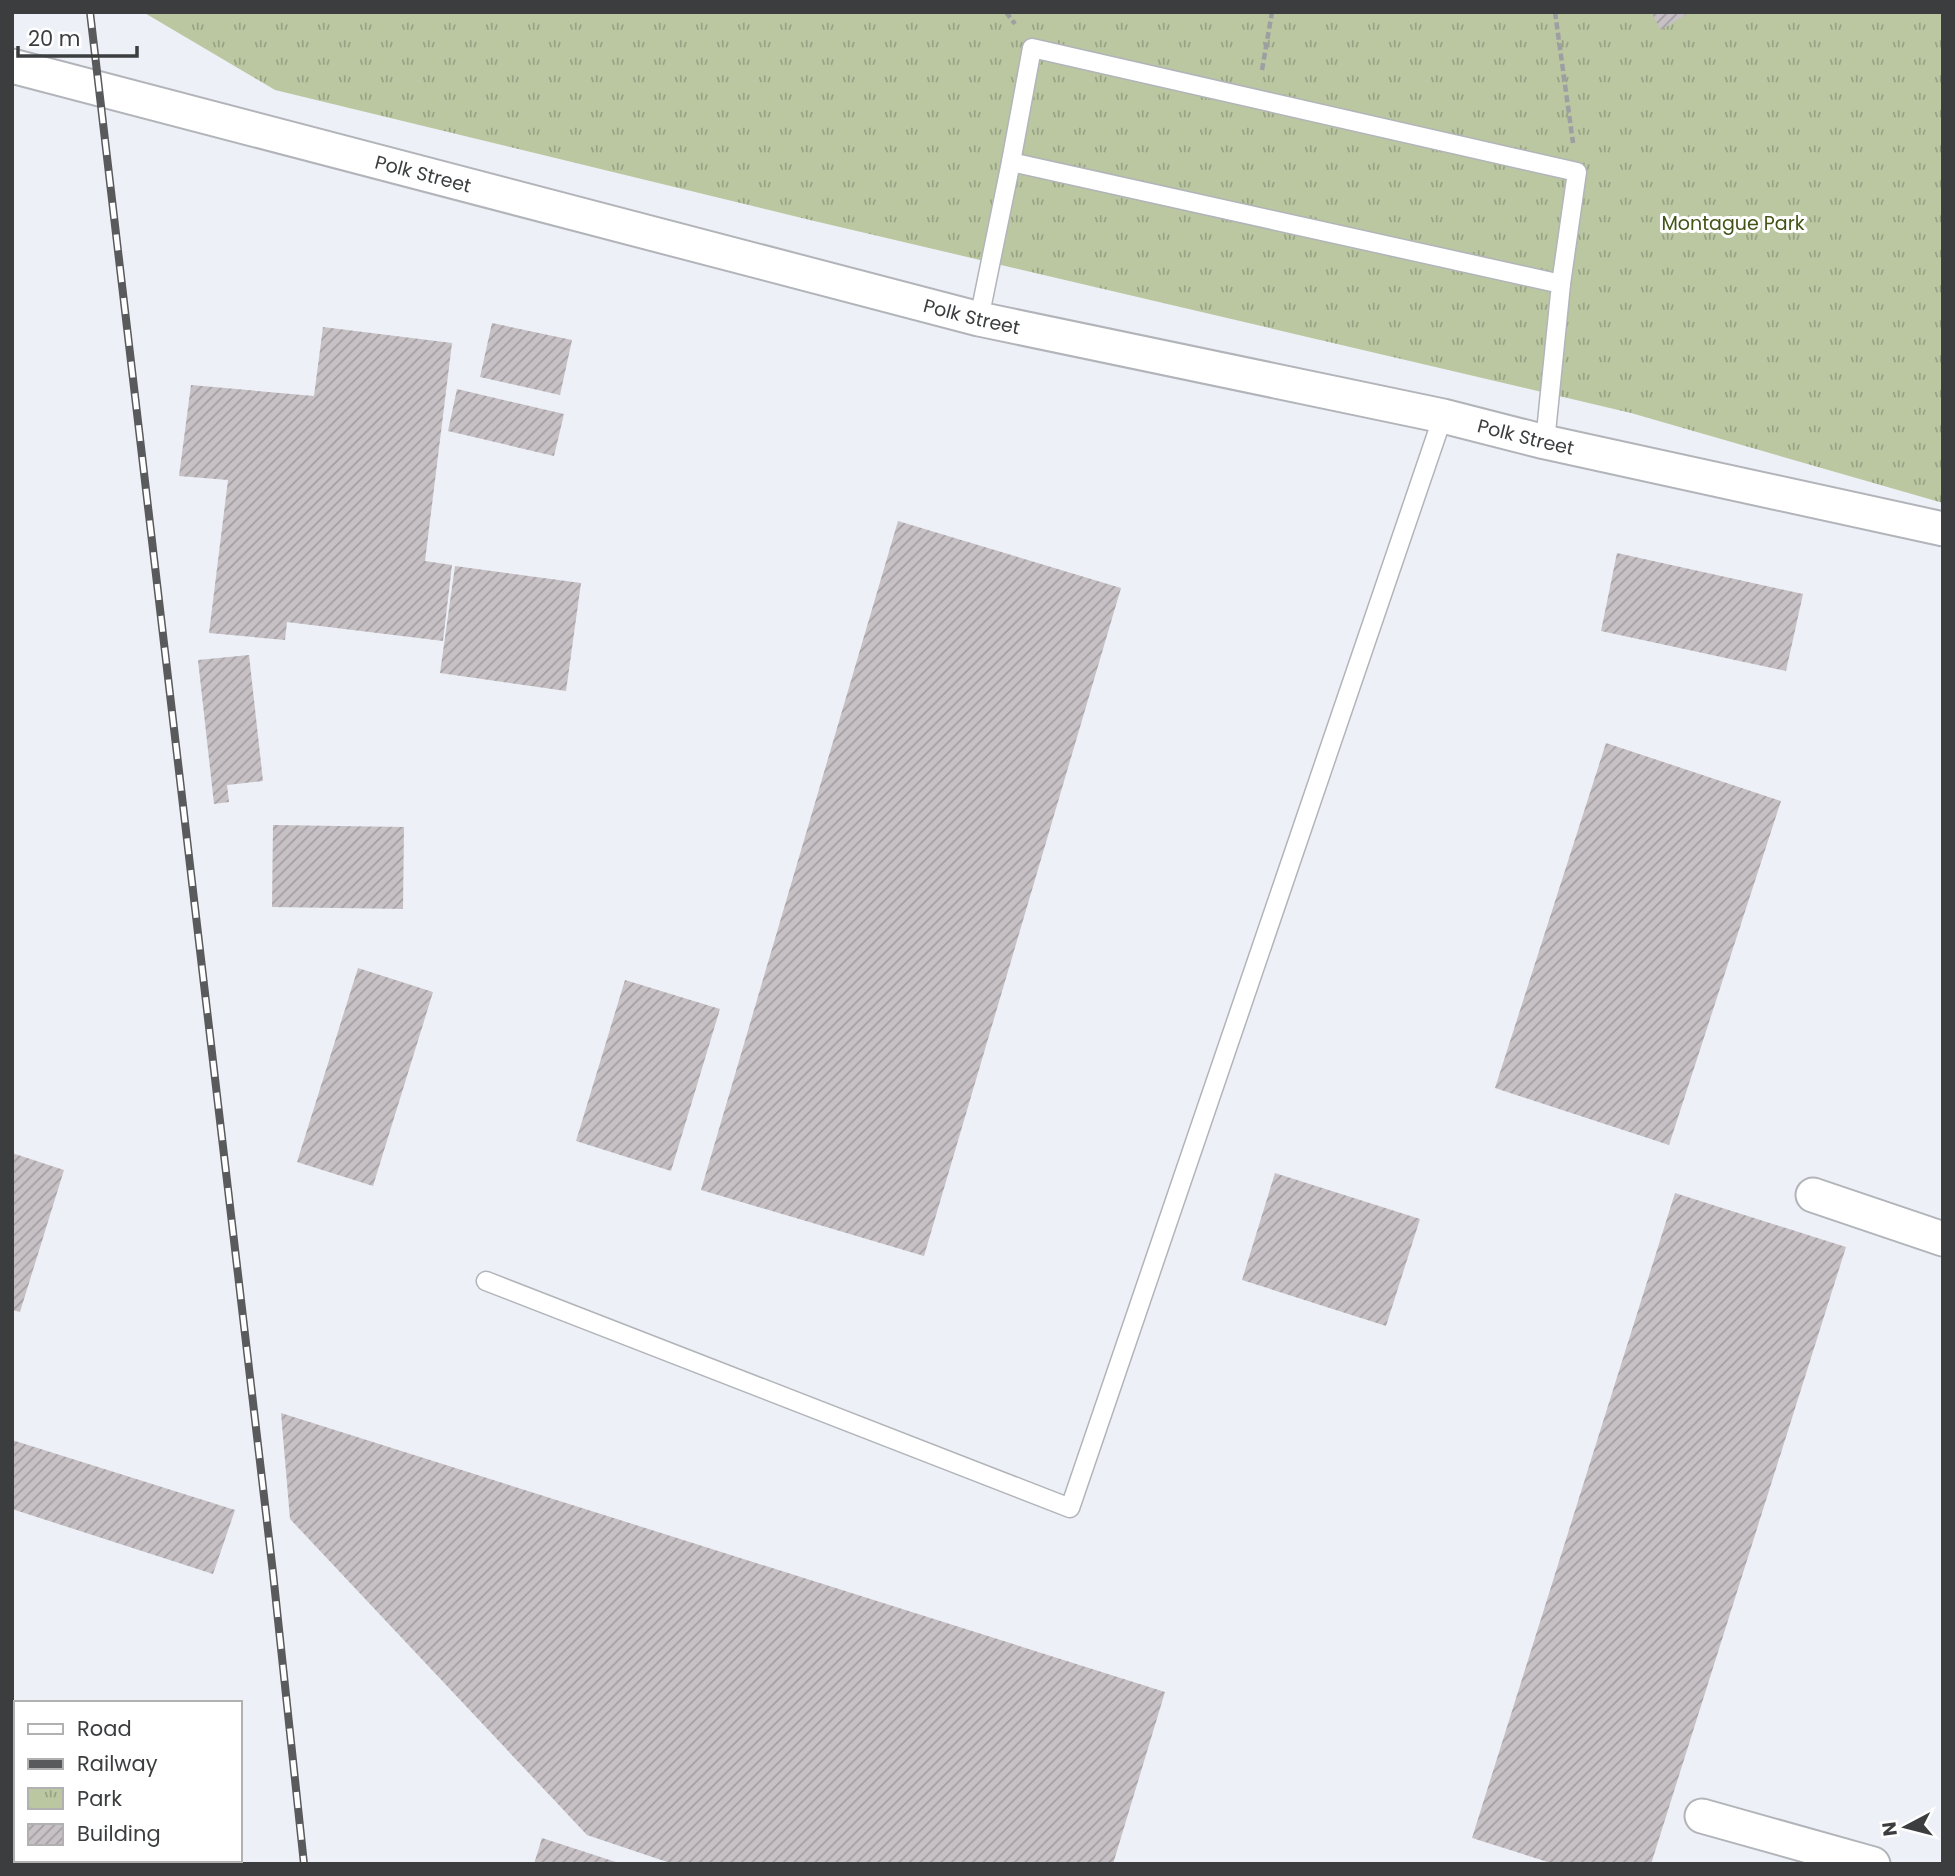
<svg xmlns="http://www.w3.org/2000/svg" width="1955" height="1876" viewBox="0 0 1955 1876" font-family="Poppins,sans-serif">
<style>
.park{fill:url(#park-tufts)}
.building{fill:url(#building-hatch)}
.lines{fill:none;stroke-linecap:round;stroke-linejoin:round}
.lane-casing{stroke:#b1b4b9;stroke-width:21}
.street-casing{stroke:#b1b4b9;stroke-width:37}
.path{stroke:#9d9fa3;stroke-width:4.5;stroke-dasharray:7 3.5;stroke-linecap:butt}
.lane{stroke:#fff;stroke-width:18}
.street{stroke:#fff;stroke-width:33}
.rail-casing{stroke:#585a5c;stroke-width:8}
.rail{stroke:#fff;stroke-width:5;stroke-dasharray:16;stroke-linecap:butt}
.labels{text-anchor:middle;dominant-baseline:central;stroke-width:6;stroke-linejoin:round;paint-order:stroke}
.street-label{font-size:19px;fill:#3b3d3f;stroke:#fff}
.park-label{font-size:19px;fill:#425316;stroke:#fff}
</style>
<defs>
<pattern id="park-tufts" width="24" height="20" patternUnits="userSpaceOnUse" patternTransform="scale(1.75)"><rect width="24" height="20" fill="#bac7a1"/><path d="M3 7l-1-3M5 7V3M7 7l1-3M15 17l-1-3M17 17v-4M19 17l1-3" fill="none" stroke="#98a385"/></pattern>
<pattern id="building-hatch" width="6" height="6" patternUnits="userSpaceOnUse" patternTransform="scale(1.75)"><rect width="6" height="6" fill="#c7c1c6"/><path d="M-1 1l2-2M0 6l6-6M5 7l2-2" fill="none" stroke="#a39ea2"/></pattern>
</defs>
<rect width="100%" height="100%" fill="#edf0f6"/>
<!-- park -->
<polygon class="park" points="143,12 1943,12 1943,503 1631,413 810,220 275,90"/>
<!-- building -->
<g class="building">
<polygon points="1651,12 1690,12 1661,30"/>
<polygon points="492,323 572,340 560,395 480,377"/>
<polygon points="323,327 452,343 425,561 452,565 443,641 287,622 285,640 209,633 228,480 179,476 191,385 314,396"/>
<polygon points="457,389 564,414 554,456 448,431"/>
<polygon points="898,521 1121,588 924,1256 701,1190"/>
<polygon points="1617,553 1803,594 1786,671 1601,631"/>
<polygon points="455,566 581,583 566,691 440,673"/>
<polygon points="249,655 263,781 227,785 229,802 214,804 198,660"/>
<polygon points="1606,743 1781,801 1669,1145 1495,1088"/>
<polygon points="273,825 404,827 403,909 272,907"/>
<polygon points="358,968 433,992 373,1186 297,1162"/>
<polygon points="625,980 720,1009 671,1171 576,1141"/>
<polygon points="12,1153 64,1170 20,1312 12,1310"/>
<polygon points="1275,1173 1420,1219 1386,1326 1242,1280"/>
<polygon points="1675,1193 1846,1247 1651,1864 1554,1864 1472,1838"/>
<polygon points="281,1413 1165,1692 1113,1864 673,1864 587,1835 290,1519"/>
<polygon points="12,1440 235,1510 213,1574 12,1509"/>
<polygon points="542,1838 619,1863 619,1864 534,1864"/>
</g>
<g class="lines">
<defs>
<g id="lane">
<polyline points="1011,162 1032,48 1577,172 1561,284"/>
<polyline points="979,319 1011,162 1561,284 1545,442"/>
<polyline points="486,1281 1070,1508 1443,416"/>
</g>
<g id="street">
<path id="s1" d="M 12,66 L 979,319 L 1443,416 L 1545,442 L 1943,529"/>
<polyline points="1813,1195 1943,1239"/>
<polyline points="1702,1816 1873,1864"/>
</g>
</defs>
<!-- lane casing -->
<use href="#lane" class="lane-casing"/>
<!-- street casing -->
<use href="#street" class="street-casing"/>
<!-- path -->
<g class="path">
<polyline points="1006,12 1015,24"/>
<polyline points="1555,12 1573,143"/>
<polyline points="1262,70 1272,12"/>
</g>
<!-- lane -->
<use href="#lane" class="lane"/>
<!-- street -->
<use href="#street" class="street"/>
<defs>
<polyline id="rail" points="90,12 273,1573 304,1864"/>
</defs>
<!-- rail casing -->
<use href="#rail" class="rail-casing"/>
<!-- rail -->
<use href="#rail" class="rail"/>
</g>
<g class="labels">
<!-- street labels -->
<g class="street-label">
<text stroke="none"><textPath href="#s1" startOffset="425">Polk Street</textPath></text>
<text stroke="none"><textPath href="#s1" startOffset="992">Polk Street</textPath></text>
<text stroke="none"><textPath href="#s1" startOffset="1559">Polk Street</textPath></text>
</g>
<!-- park labels -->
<g class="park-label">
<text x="1733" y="223">Montague Park</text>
</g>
</g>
<!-- border -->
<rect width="1955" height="1876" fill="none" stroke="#3b3d3f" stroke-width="28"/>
<!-- legend -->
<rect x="14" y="1701" width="228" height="161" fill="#ffffff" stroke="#b1b1b2" stroke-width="2"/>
<rect x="28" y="1724" width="35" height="10" fill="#ffffff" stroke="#b1b1b2" stroke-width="2"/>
<text x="77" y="1736" font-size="21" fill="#3b3d3f">Road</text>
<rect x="28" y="1759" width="35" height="10" fill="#585a5c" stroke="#b1b1b2" stroke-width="2"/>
<text x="77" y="1771" font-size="21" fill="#3b3d3f">Railway</text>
<rect x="28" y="1788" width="35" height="21" fill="url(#park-tufts)" stroke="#b1b1b2" stroke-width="2"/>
<text x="77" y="1806" font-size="21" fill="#3b3d3f">Park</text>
<rect x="28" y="1824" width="35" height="21" fill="url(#building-hatch)" stroke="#b1b1b2" stroke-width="2"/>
<text x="77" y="1841" font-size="21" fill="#3b3d3f">Building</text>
<!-- north arrow -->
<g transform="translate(1906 1827) rotate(263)" stroke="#ffffff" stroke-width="5" paint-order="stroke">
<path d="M0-5L12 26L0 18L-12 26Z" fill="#3b3d3f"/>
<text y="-10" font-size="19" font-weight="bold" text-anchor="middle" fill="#3b3d3f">N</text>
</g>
<!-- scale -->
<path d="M18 46v10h119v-10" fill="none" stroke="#3b3d3f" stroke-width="3.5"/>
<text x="28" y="46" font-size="21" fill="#3b3d3f" stroke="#ffffff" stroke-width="5" paint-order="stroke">20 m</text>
</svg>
